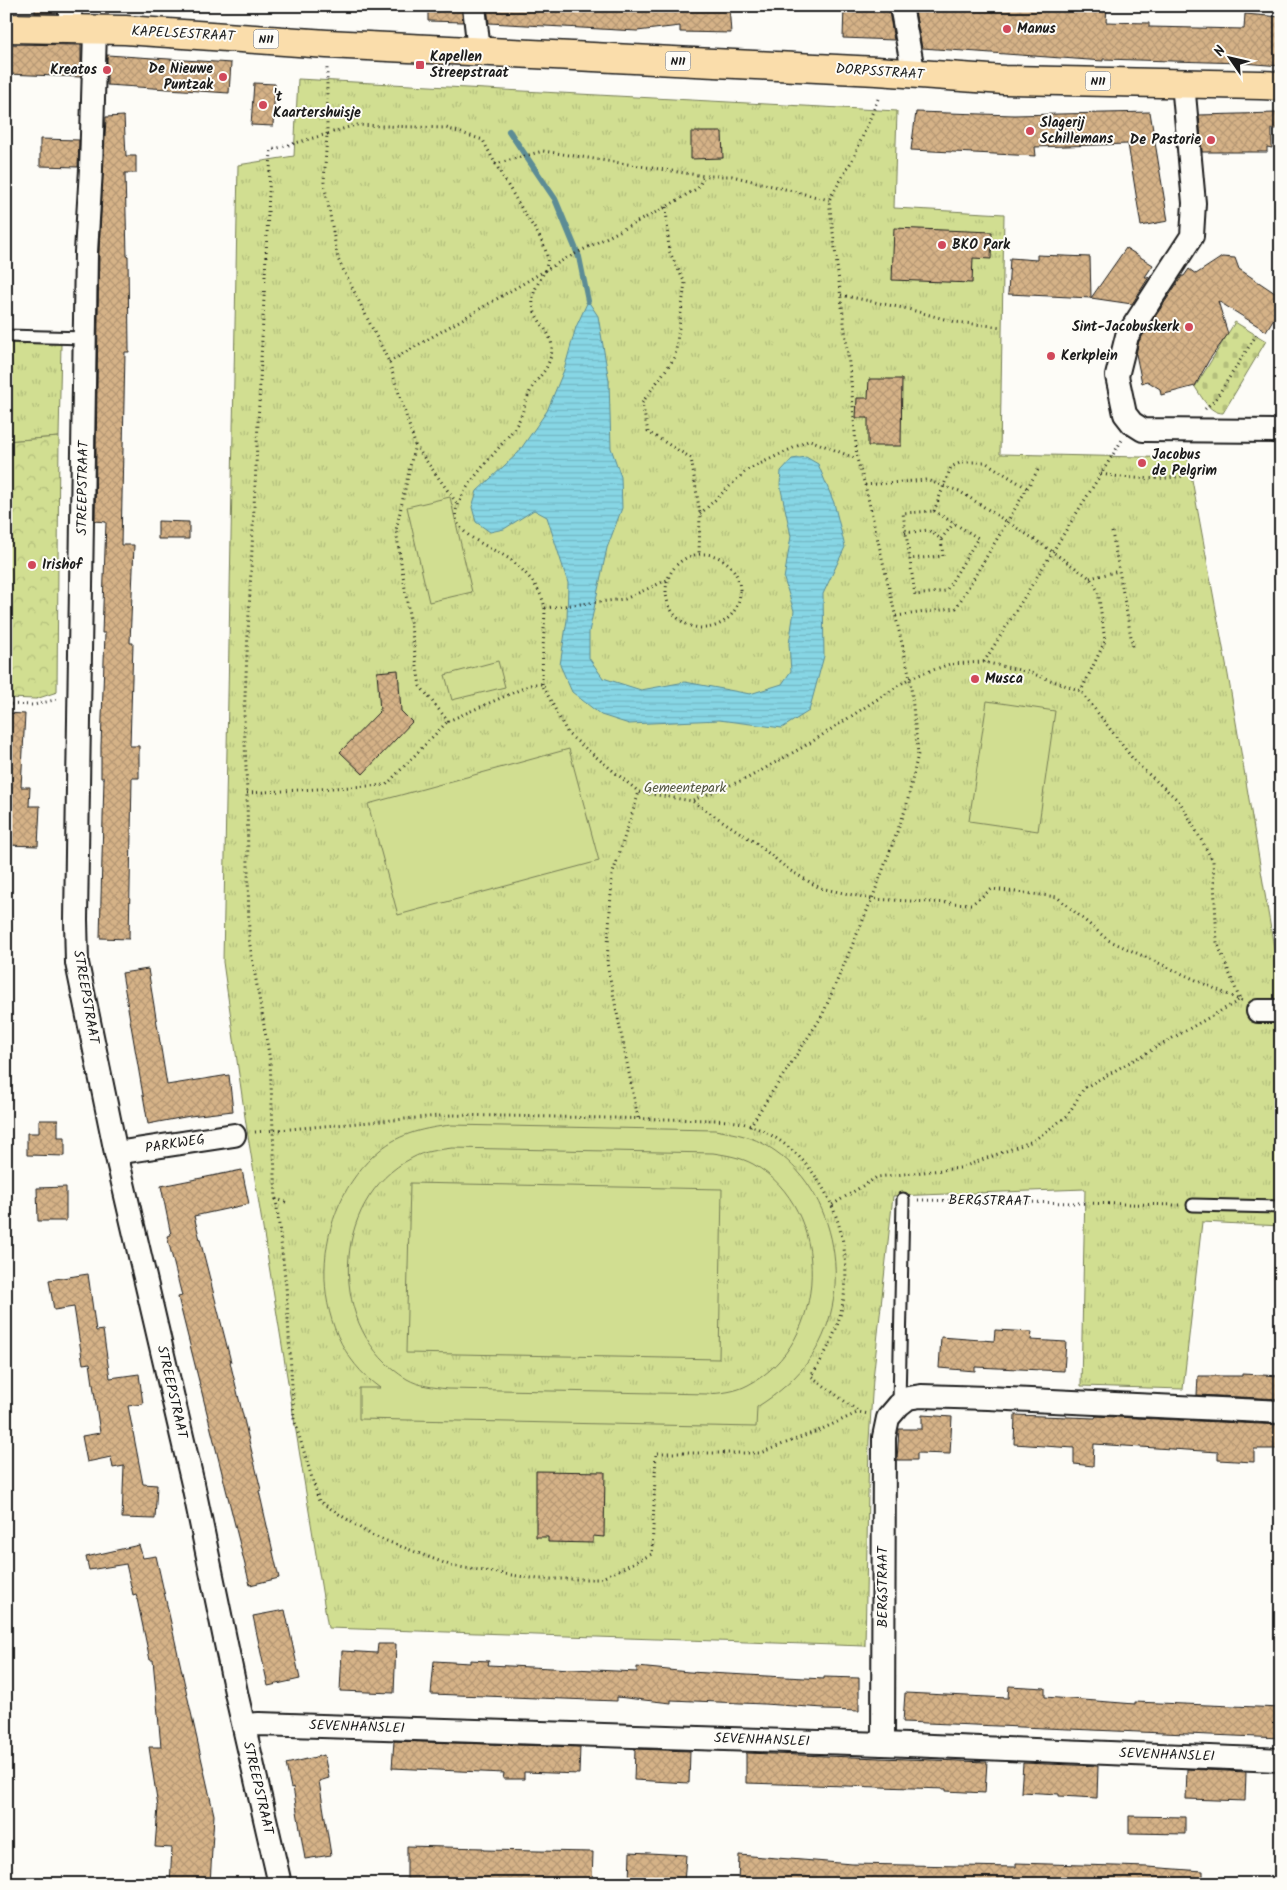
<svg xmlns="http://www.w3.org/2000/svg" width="1287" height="1890" viewBox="0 0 1287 1890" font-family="Kalam,sans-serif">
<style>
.grass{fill:url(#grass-tufts);stroke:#767d56}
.forest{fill:url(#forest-crowns);stroke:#767d56}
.cemetery{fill:url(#cemetery-stones);stroke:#767d56}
.pitch{fill:#d1de91;stroke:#767d56;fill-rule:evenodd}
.water{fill:url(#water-rules);stroke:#5c8c95}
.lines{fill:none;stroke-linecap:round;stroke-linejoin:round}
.stream{stroke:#5c8c95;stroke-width:6}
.building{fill:url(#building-cross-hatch);stroke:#1c1c1c}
.lane-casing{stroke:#1c1c1c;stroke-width:15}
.street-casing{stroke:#1c1c1c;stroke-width:26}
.primary-casing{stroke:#1c1c1c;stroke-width:31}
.path{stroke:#1c1c1c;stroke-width:3;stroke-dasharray:1 4;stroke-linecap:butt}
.lane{stroke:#fdfcf7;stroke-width:11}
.street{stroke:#fdfcf7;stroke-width:22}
.primary{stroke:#faddab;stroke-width:28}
.poi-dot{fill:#d1495b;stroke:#fdfcf7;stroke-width:2}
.labels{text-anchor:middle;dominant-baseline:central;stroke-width:4;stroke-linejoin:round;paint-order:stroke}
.shield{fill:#fdfcf7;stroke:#605f5e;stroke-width:1}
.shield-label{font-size:12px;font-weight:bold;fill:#1c1c1c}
.poi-label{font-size:14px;font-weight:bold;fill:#1c1c1c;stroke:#fdfcf7;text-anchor:start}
.street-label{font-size:14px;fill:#1c1c1c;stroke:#fdfcf7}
.park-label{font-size:14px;fill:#52563f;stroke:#fdfcf7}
</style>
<defs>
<pattern id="grass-tufts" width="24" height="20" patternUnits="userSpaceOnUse" patternTransform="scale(1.25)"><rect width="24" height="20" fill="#d1de91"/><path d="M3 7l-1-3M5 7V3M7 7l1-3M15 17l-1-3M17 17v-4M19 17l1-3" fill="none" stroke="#b3be7c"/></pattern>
<pattern id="forest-crowns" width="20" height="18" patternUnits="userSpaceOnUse" patternTransform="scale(1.25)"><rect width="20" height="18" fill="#d1de91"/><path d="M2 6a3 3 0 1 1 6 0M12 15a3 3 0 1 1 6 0" fill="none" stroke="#b3be7c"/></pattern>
<pattern id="cemetery-stones" width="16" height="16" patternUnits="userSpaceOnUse" patternTransform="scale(1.25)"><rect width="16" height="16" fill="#d1de91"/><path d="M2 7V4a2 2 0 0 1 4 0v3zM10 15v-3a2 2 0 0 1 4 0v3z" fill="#b3be7c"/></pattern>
<pattern id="water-rules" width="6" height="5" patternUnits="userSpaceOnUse" patternTransform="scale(1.25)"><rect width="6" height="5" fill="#87d6e5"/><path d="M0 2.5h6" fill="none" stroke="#74b7c4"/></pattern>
<pattern id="building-cross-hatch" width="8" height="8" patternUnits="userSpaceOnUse" patternTransform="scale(1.25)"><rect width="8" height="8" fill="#d5b287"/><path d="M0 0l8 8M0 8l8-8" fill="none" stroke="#b69874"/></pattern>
</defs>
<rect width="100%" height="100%" fill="#fdfcf7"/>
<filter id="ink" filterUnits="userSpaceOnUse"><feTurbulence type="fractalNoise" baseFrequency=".02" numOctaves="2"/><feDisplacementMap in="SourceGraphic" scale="10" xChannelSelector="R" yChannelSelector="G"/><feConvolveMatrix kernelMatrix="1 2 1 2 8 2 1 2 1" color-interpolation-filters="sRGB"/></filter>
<g filter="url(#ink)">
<!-- grass -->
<g class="grass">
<polygon points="298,79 897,111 894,208 1004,214 1000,454 1188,458 1228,675 1281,989 1281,1226 1202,1222 1183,1389 1081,1386 1085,1189 893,1196 873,1379 869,1441 865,1646 328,1628 246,1124 223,962 238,165 294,156"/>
<polygon points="6,343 61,344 59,437 6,441"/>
</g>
<!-- forest -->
<polygon class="forest" points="59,437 57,692 36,699 6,698 6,441"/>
<!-- cemetery -->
<path class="cemetery" d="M 1235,322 L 1266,341 L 1223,413 C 1209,413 1202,397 1195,387 Z"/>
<!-- pitch -->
<g class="pitch">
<polygon points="450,497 472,592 429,602 407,507"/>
<polygon points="498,661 505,687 452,700 445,675"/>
<polygon points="987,701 1055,711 1038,831 969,821"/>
<polygon points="569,749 599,861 398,915 368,804"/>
<path d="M 451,1125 L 715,1130 C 731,1133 747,1135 762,1143 C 835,1181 857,1289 812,1356 C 797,1378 779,1393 757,1407 L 756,1427 L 359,1419 L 359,1388 L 380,1388 C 303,1333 310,1207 380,1150 C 400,1133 426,1128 451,1125 ZM 452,1148 L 713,1153 C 726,1155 740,1157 753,1164 C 833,1209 830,1343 748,1385 C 735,1392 721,1393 708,1394 L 447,1389 C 433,1387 419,1386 407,1379 C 327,1332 329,1200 412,1158 C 424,1151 438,1150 452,1148 Z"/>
<polygon points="410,1183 722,1189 719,1359 406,1353"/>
</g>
<!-- water -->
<polygon class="water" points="588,301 598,316 609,381 611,448 621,477 622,508 607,548 589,632 589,658 603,678 641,690 685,682 750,694 782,684 791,671 789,644 794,611 784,579 791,536 780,485 781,471 792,459 806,457 818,464 834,503 845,547 823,594 824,656 809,711 782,728 719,720 629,724 601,715 572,692 560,665 567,620 568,583 547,517 534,510 504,529 490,532 476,522 472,507 477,491 518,453 547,411 564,370 576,327"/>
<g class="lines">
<!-- stream -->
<polyline class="stream" points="509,131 555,199 579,257 588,301"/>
</g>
<!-- building -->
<g class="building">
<rect x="35" y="6" width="21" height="7"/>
<polygon points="428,6 461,6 463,22 428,21"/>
<polygon points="487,6 729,6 731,33 680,32 680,26 637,31 489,23"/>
<polygon points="844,6 888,6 894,40 843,38"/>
<polygon points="914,6 1107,6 1106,22 1149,23 1149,27 1244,29 1245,14 1281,17 1281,66 1242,63 1103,59 1103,61 922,48"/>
<polygon points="6,44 81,45 81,77 6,74"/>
<polygon points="107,55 231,63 229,93 107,85"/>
<polygon points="254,83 275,84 273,126 251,125"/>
<polygon points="916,112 1014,115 1150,112 1168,221 1141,226 1128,144 1035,147 1036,156 911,150"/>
<polygon points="1277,113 1277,129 1272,129 1272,148 1267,147 1267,152 1202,152 1199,115"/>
<polygon points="124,116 126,156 136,156 136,173 125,173 127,256 128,256 129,352 125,352 121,545 134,545 130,643 133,643 130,746 139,746 139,778 132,778 129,939 100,938 104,778 101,778 101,746 105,633 102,633 106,522 95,521 99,252 106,117"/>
<polygon points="691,132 722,132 723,158 691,159"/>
<polygon points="40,139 79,140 78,167 40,166"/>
<polygon points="894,228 992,232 991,259 973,258 972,283 892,280"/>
<polygon points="1126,248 1153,265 1145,277 1149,277 1132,304 1091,298"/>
<polygon points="1037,255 1090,257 1091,298 1008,294 1010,258 1037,260"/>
<polygon points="1222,257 1235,258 1239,269 1281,297 1281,307 1266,331 1218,301 1228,334 1209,360 1195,386 1161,395 1160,389 1147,381 1142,383 1136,354 1139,341 1182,276 1184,276 1189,269 1196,274"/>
<polygon points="869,379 902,379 901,446 868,446 868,418 856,418 857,398 868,398"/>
<polygon points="158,521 189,522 189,539 158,539"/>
<polygon points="398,670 401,711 412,722 363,774 340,752 380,711 377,672"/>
<polygon points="6,713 25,714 21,787 30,787 29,806 40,806 38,846 6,845"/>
<polygon points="148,969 167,1085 229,1075 233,1111 190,1116 148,1124 122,973"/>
<polygon points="39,1120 58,1120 58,1137 65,1137 65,1156 27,1155 27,1133 39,1133"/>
<polygon points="242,1170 249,1204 194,1216 231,1362 230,1362 261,1490 259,1491 279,1578 250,1585 178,1297 182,1296 167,1236 171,1235 161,1186"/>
<polygon points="66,1187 66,1221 38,1221 37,1188"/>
<polygon points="88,1274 96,1331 103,1330 110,1378 139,1374 143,1404 128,1406 143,1484 157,1485 155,1519 122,1518 124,1466 113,1468 111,1457 87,1462 82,1436 100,1433 90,1363 83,1364 74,1307 54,1310 49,1280"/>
<polygon points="995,1330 1032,1332 1031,1340 1066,1342 1064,1371 975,1367 975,1371 939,1368 941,1337 994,1341"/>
<polygon points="1242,1374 1281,1376 1281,1399 1197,1395 1198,1376 1242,1376"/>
<polygon points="922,1415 952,1417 950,1454 917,1453 917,1460 897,1460 899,1429 922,1429"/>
<polygon points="1015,1415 1095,1418 1096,1416 1281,1425 1281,1449 1254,1449 1254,1462 1218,1460 1218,1452 1094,1444 1093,1466 1074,1464 1074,1448 1014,1444"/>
<polygon points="536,1471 605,1472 604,1537 593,1536 593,1543 548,1542 548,1537 536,1537"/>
<polygon points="139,1545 143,1558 156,1556 214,1815 210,1884 170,1884 172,1848 155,1847 158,1807 149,1747 161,1747 153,1660 150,1660 136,1594 133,1595 126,1564 89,1570 86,1557"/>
<polygon points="285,1610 300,1679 268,1686 253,1616"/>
<polygon points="378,1644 396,1644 394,1693 340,1691 342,1651 377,1653"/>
<polygon points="470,1660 489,1661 488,1665 637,1672 637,1667 689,1672 824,1679 824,1677 859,1678 859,1711 824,1710 824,1708 764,1704 671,1700 671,1703 617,1697 617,1701 431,1694 434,1661 470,1663"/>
<polygon points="1009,1686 1045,1688 1045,1697 1135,1704 1135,1702 1281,1708 1281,1738 903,1722 905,1693 1008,1698"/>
<polygon points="394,1741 580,1747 579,1774 524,1772 524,1779 503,1779 504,1773 392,1768"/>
<polygon points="635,1749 690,1751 689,1783 634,1780"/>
<polygon points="746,1753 987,1762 985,1793 946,1791 946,1789 746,1783"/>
<polygon points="324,1755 329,1778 319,1781 331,1855 305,1859 293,1787 291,1788 286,1764"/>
<polygon points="1023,1763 1098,1766 1097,1798 1059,1796 1059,1794 1021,1792"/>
<polygon points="1187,1769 1246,1772 1245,1801 1186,1799"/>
<polygon points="1129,1816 1185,1817 1185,1834 1129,1833"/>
<polygon points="407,1846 483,1848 483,1850 593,1852 592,1882 407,1879"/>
<polygon points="630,1852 686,1855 684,1884 629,1883"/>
<polygon points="739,1855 852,1864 1016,1867 1016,1863 1148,1867 1203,1871 1203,1884 738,1884"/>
</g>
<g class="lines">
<defs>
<g id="lane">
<polyline points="6,336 86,338"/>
<polyline points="1193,1205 1281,1207"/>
<polyline points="899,1405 903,1199"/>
</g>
<g id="street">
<polyline points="474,6 479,51"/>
<polyline points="901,6 914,75"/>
<polyline points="70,29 70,6"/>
<polyline points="95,30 91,169 86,252 76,920 77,963 116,1153 193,1484 237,1697 280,1884"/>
<polyline points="1183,83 1194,203 1192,236 1127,336 1117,376 1125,414 1132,423 1143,430 1281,431"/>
<polyline points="1258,1011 1281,1011"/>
<polyline points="116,1153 234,1135"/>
<polyline points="244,1725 259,1724 883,1744 1281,1760"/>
<polyline points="883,1744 884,1437 888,1418 899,1405 908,1398 921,1396 988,1398 1281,1412"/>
</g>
<polyline id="primary" points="6,28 125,30 327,44 877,71 1004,80 1261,85 1281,86"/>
</defs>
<!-- lane casing -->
<use href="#lane" class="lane-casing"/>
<!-- street casing -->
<use href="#street" class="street-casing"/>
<!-- primary casing -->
<use href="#primary" class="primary-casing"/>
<!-- path -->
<g class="path">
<polyline points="495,164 543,151 704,176 732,176 829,200"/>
<polyline points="666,207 669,251 685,283 675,357 642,403 648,432 691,458 700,514 699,554"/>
<polyline points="841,295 908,309 955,322 1002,327"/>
<polyline points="389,362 565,259 666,207 698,188 704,176"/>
<polyline points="1205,409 1215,400 1257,334"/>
<polyline points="415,445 458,505"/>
<path d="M 1101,474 C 1129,479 1156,480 1185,476"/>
<polyline points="865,485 926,480 959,491 1034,539 1090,578 1098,591 1105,641 1081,691"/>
<polygon points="934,511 978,538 946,591 915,595 903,513"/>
<polyline points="934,511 951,467 962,462 985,462 1027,488"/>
<polyline points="700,514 747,470 810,440 857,459"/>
<polyline points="1112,532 1133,648"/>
<polyline points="905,533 928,530 941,539 943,556 909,559"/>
<polyline points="941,539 954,523"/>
<circle cx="703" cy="591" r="37"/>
<polyline points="1090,578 1119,571"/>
<polyline points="545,608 625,599 667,580"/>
<polyline points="896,616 956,608 1038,470"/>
<polyline points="984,662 1122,440"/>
<path d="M 542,684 C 542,666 543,649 544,631 C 544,624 545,616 545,609 C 542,589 526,572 511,560 C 496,549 458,537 456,517 C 452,494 504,446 517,424 C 524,412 526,397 533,386 C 538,378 545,372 548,364 C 563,332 530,325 533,298 C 534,284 550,270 547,256 C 543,237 531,225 522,209 C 508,186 495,164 483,140 L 446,128 L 355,125 L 327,134 L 324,182 L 338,259 L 389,362 L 415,444 L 396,530 L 420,686 L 448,721 L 533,684 L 542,684 L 568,734 L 639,792 L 692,801 L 756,843 L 789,870 L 820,888 L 872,899 L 972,904 L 992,889 L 1057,897 L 1108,940 L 1242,1001"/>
<polyline points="6,704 34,705 58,699"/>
<polyline points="247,793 386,785 448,721"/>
<polyline points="693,800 748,778 810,743 910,678 950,664 984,662 1028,672 1081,691 1136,763 1180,802 1213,861 1217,942 1240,1000 1084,1088 1067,1116 1033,1141 960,1168 877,1177 832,1205"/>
<polyline points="638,1118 607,963 612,876 639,792"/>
<polyline points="750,1126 822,1016 872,899 906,808 918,754 910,678 865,485 857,459 851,380 829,200 854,157 878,99 878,95"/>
<path d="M 255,1132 L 451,1115 L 716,1120 C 724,1121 734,1121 742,1123 C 818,1144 859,1233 842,1307 C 837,1332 826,1354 811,1376 L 859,1412 L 869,1414"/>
<polyline points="276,1199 286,1286 294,1419 319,1501 371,1535 452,1566 538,1579 600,1579 652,1554 656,1453 760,1453 820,1430 859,1412"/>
<polyline points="918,1200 1179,1205"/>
<polyline points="286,1202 276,1199 270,1060 249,940 247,793 244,717 271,150 327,134 327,66"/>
</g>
<!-- lane -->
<use href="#lane" class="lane"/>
<!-- street -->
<use href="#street" class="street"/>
<!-- primary -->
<use href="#primary" class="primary"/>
</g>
</g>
<!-- markers -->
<g class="poi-dot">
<circle cx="1007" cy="29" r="5"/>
<rect x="415" y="60" width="10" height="10" rx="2.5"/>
<circle cx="107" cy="70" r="5"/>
<circle cx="223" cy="77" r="5"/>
<circle cx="263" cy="105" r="5"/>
<circle cx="1030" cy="131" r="5"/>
<circle cx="1211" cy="140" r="5"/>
<circle cx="942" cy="245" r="5"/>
<circle cx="1189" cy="327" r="5"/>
<circle cx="1051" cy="356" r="5"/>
<circle cx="1142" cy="463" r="5"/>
<circle cx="32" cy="565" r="5"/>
<circle cx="975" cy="679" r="5"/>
</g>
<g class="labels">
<!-- shield labels -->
<g class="shield">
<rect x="253.5" y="29.5" width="25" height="19" rx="4"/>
<rect x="665.5" y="51.5" width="25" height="19" rx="4"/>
<rect x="1085.5" y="71.5" width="25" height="19" rx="4"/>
</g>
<g class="shield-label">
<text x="266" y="39">N11</text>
<text x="678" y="61">N11</text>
<text x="1098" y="81">N11</text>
</g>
<!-- poi labels -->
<g class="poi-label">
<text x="1017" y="29">Manus</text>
<text x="430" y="57">Kapellen<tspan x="430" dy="16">Streepstraat</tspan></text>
<text x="213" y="69" text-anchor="end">De Nieuwe<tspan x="213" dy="16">Puntzak</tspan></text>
<text x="97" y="70" text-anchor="end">Kreatos</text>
<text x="273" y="97">'t<tspan x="273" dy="16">Kaartershuisje</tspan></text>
<text x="1040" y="123">Slagerij<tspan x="1040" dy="16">Schillemans</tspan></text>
<text x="1201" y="140" text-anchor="end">De Pastorie</text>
<text x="952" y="245">BKO Park</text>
<text x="1179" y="327" text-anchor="end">Sint-Jacobuskerk</text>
<text x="1061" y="356">Kerkplein</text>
<text x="1152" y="455">Jacobus<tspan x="1152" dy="16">de Pelgrim</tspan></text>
<text x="42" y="565">Irishof</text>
<text x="985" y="679">Musca</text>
</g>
<!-- street labels -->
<g class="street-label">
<text transform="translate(183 34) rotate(3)">KAPELSESTRAAT</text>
<text transform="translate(880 72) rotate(4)">DORPSSTRAAT</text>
<text transform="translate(83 488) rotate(-89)">STREEPSTRAAT</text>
<text transform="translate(86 997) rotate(80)">STREEPSTRAAT</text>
<text transform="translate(175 1144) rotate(-9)">PARKWEG</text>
<text transform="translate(989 1201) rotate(1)">BERGSTRAAT</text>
<text transform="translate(172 1392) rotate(77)">STREEPSTRAAT</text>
<text transform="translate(883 1587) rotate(-90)">BERGSTRAAT</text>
<text transform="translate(357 1727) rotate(2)">SEVENHANSLEI</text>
<text transform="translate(762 1740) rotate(2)">SEVENHANSLEI</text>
<text transform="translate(1167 1755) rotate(2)">SEVENHANSLEI</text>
<text transform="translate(258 1788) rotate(77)">STREEPSTRAAT</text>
</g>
<!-- park labels -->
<g class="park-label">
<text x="685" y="788">Gemeentepark</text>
</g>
</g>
<!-- margin -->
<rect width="1287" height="1890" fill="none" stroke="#fdfcf7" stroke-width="25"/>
<rect x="12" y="12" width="1262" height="1865" fill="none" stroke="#1c1c1c" stroke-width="2" filter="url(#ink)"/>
<!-- north arrow -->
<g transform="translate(1230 58) rotate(304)" stroke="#fdfcf7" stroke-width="4" paint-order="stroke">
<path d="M0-4L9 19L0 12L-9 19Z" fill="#1c1c1c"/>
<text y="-8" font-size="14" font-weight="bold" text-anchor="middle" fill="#1c1c1c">N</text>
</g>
</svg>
